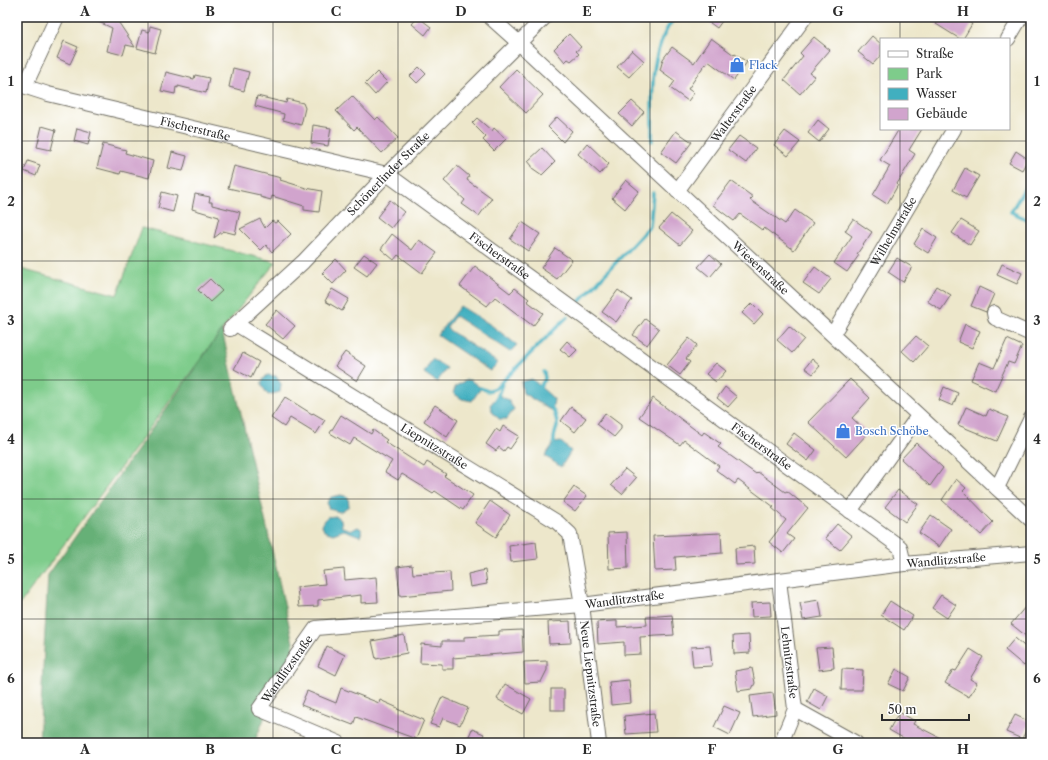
<svg xmlns="http://www.w3.org/2000/svg" width="1048" height="760" viewBox="0 0 1048 760" font-family="'Libre Caslon Text',serif">
<style>
.green{fill:#7ecc8b;stroke:#547c5b}
.forest{fill:#66b077;stroke:#486e51}
.water{fill:#41afbf;stroke:#366d75}
.lines{fill:none;stroke-linecap:round;stroke-linejoin:round}
.stream{stroke:#41afbf;stroke-width:3.5}
.building{fill:#d1a4cd}
.minor-casing{stroke:#6f6d63;stroke-width:16}
.minor{stroke:#fff;stroke-width:14}
.grid{fill:none;stroke:#2b2b2b;stroke-width:1;stroke-opacity:0.55}
.labels{text-anchor:middle;dominant-baseline:central;stroke-width:3;stroke-linejoin:round;paint-order:stroke}
.shop-label{font-size:11px;fill:#366cbe;stroke:#fff;text-anchor:start}
.street-label{font-size:11px;fill:#2b2b2b;stroke:#fff}
.neatline{fill:none;stroke:#2b2b2b;stroke-width:1.5}
.grid-label{font-size:13px;text-anchor:middle;font-weight:bold;fill:#2b2b2b}
</style>
<rect width="100%" height="100%" fill="#fff"/>
<filter id="ink" filterUnits="userSpaceOnUse"><feTurbulence type="fractalNoise" baseFrequency=".025" numOctaves="2"/><feDisplacementMap in="SourceGraphic" scale="8" xChannelSelector="R" yChannelSelector="G"/><feConvolveMatrix kernelMatrix="1 2 1 2 8 2 1 2 1" color-interpolation-filters="sRGB"/></filter>
<filter id="wash" filterUnits="userSpaceOnUse"><feTurbulence type="fractalNoise" baseFrequency=".012" numOctaves="4" result="noise"/><feDisplacementMap in="SourceGraphic" scale="16" xChannelSelector="R" yChannelSelector="G"/><feGaussianBlur stdDeviation="0.9" result="paint"/><feColorMatrix in="noise" values="0 0 0 0 0 0 0 0 0 0 0 0 0 0 0 0 0 1.4 0 .05"/><feComposite in="paint" operator="in"/></filter>
<g filter="url(#wash)">
<rect width="100%" height="100%" fill="#ede7cb"/>
<!-- green -->
<polygon class="green" points="142,228 276,262 222,330 17,608 17,268 117,295"/>
<!-- forest -->
<polygon class="forest" points="222,330 294,647 254,743 39,743 48,575"/>
<!-- water -->
<g class="water">
<polygon points="460,306 491,325 517,345 510,352 455,316 446,328 498,363 490,371 437,335"/>
<polygon points="432,359 447,368 437,382 424,373"/>
<polygon points="267,375 276,376 281,384 280,392 268,395 262,386 262,381"/>
<polygon points="532,379 554,399 553,406 550,410 523,393 521,382"/>
<polygon points="466,380 470,380 481,388 472,401 462,399 453,393 456,386"/>
<polygon points="499,395 508,400 514,409 507,419 499,419 493,413 490,405"/>
<polygon points="561,442 571,451 561,467 545,456 554,443"/>
<polygon points="341,495 348,497 349,506 340,512 329,509 327,503 331,497"/>
<polygon points="336,516 341,520 342,527 352,530 358,527 361,529 362,532 360,536 344,530 333,534 324,531 322,525 327,517"/>
</g>
<g class="lines">
<!-- stream -->
<g class="stream">
<path d="M 652,141 C 653,99 647,52 675,17"/>
<polyline points="1031,177 1011,212 1031,221"/>
<polyline points="579,302 650,226 653,193"/>
<polyline points="540,387 545,379 544,372"/>
<polyline points="481,388 488,391 496,388 502,382"/>
<polyline points="496,401 503,381 567,317"/>
<path d="M 552,408 C 555,414 558,420 557,427 C 555,433 553,437 554,443"/>
</g>
</g>
<g id="blocks">
<!-- building -->
<g class="building">
<polygon points="88,17 115,17 135,47 126,45 123,55 107,51 112,28"/>
<polygon points="418,17 431,27 425,35 412,24"/>
<polygon points="702,17 725,17 717,28"/>
<polygon points="941,17 961,17 972,24 963,39 960,39 936,24"/>
<polygon points="150,26 161,29 155,53 137,48 142,30 149,32"/>
<polygon points="569,34 581,47 576,51 579,54 571,61 568,59 565,62 554,49"/>
<polygon points="872,36 881,44 881,55 873,64 858,52"/>
<polygon points="814,37 830,50 810,73 815,76 800,94 784,80 803,56 800,53"/>
<polygon points="711,38 734,55 735,54 747,62 734,80 708,61 706,65 705,64 688,89 694,93 688,101 670,88 675,81 660,70 663,59 672,47 694,63"/>
<polygon points="64,41 78,47 70,64 57,58"/>
<polygon points="632,50 644,61 629,77 617,67"/>
<polygon points="419,67 426,74 417,83 410,76"/>
<polygon points="233,68 249,72 244,91 229,87"/>
<polygon points="516,69 543,95 526,113 499,87"/>
<polygon points="166,72 194,79 195,75 209,78 206,93 178,86 178,88 176,87 175,94 161,91"/>
<polygon points="377,72 387,82 375,95 365,84"/>
<polygon points="257,96 286,103 287,99 303,103 305,108 301,125 283,120 284,114 255,106"/>
<polygon points="352,96 375,120 378,117 398,138 382,153 357,127 354,130 336,111"/>
<polygon points="632,101 644,112 632,126 619,114"/>
<polygon points="557,117 572,131 563,142 548,127"/>
<polygon points="477,118 492,131 494,128 506,139 494,151 483,140 486,137 472,123"/>
<polygon points="818,120 829,129 819,142 808,133"/>
<polygon points="313,125 331,128 328,146 311,143"/>
<polygon points="42,126 56,130 51,150 37,147"/>
<polygon points="77,128 91,132 88,145 74,141"/>
<polygon points="899,129 922,129 909,150 915,154 897,184 898,185 887,204 873,195 890,166 880,160"/>
<polygon points="676,131 692,142 676,163 661,152"/>
<polygon points="785,131 800,142 788,156 774,145"/>
<polygon points="739,136 756,148 746,163 728,150"/>
<polygon points="587,143 609,164 600,174 578,154"/>
<polygon points="103,144 126,150 125,153 153,161 149,178 121,171 120,174 97,168"/>
<polygon points="542,148 555,162 542,175 532,168 532,166 528,161"/>
<polygon points="1016,151 1028,159 1022,170 1009,163"/>
<polygon points="172,152 187,156 183,171 168,168"/>
<polygon points="28,161 40,165 36,176 24,171"/>
<polygon points="234,166 281,178 280,180 306,188 322,191 319,212 304,210 304,206 272,196 271,200 260,197 260,195 228,188"/>
<polygon points="457,166 469,176 467,180 492,198 479,216 462,204 465,200 444,181"/>
<polygon points="965,168 979,176 966,198 953,190"/>
<polygon points="626,180 639,191 625,209 612,198"/>
<polygon points="731,181 753,197 750,200 785,224 795,210 813,223 794,250 764,228 762,230 740,214 734,221 713,205"/>
<polygon points="162,192 177,196 173,212 158,208"/>
<polygon points="195,194 210,197 209,202 212,202 212,205 240,212 235,234 223,231 214,238 219,217 192,209"/>
<polygon points="390,200 404,212 391,228 377,217"/>
<polygon points="671,214 692,231 680,245 659,228"/>
<polygon points="260,219 265,228 272,221 275,223 278,221 291,234 272,252 266,245 261,250 240,229"/>
<polygon points="853,219 872,232 857,254 859,255 847,272 834,263 852,236 845,231"/>
<polygon points="961,220 979,231 970,245 952,233"/>
<polygon points="522,222 540,234 528,251 510,239"/>
<polygon points="923,229 937,238 928,253 914,244"/>
<polygon points="392,234 412,250 419,240 437,253 422,273 398,255 394,260 381,249"/>
<polygon points="555,248 572,260 557,279 541,268"/>
<polygon points="364,254 377,263 367,276 354,267"/>
<polygon points="710,254 721,264 710,277 698,267"/>
<polygon points="897,258 912,267 903,282 888,272"/>
<polygon points="336,259 346,270 333,284 322,273"/>
<polygon points="1002,264 1022,273 1017,284 997,275"/>
<polygon points="475,266 510,293 515,288 529,299 527,301 543,313 533,326 495,297 487,306 460,286"/>
<polygon points="815,267 831,279 819,294 803,283"/>
<polygon points="210,279 222,291 210,302 198,290"/>
<polygon points="936,286 951,295 941,310 927,301"/>
<polygon points="979,287 994,294 986,312 971,306"/>
<polygon points="332,289 349,299 342,311 325,301"/>
<polygon points="618,290 632,300 616,322 602,312"/>
<polygon points="752,303 763,314 754,324 742,313"/>
<polygon points="277,310 295,326 283,339 265,324"/>
<polygon points="645,319 659,329 647,345 633,335"/>
<polygon points="965,324 980,331 972,348 958,342"/>
<polygon points="789,326 804,339 792,353 777,340"/>
<polygon points="916,336 928,346 914,362 902,351"/>
<polygon points="689,338 697,345 686,359 690,362 680,375 667,365"/>
<polygon points="1007,339 1022,346 1014,364 1008,362 995,391 971,380 979,362 994,368"/>
<polygon points="567,341 577,350 570,357 560,349"/>
<polygon points="345,352 366,366 357,381 335,366"/>
<polygon points="243,353 259,362 251,378 234,369"/>
<polygon points="812,359 820,366 813,374 805,368"/>
<polygon points="716,363 726,371 716,382 706,374"/>
<polygon points="850,379 870,398 852,418 868,433 846,457 808,422"/>
<polygon points="725,387 737,397 728,407 717,398"/>
<polygon points="944,387 958,393 953,406 939,400"/>
<polygon points="285,397 312,414 313,413 325,420 316,434 290,418 284,427 271,418"/>
<polygon points="653,398 702,435 704,432 721,444 718,447 756,474 758,472 785,492 787,491 808,508 787,534 794,539 783,553 769,542 786,520 772,508 774,507 738,480 735,484 716,470 719,466 684,440 680,445 639,417"/>
<polygon points="435,405 458,420 447,437 424,421"/>
<polygon points="571,407 586,418 575,432 561,421"/>
<polygon points="966,407 986,416 989,409 1008,417 997,441 958,425"/>
<polygon points="605,413 621,425 621,429 614,437 597,424"/>
<polygon points="341,415 371,434 373,430 387,440 385,442 424,467 427,462 446,474 444,476 473,495 463,510 435,491 433,493 402,474 398,480 385,472 392,461 354,438 350,445 330,433"/>
<polygon points="503,426 519,436 510,449 507,447 504,451 499,447 496,451 486,444 496,429 500,432"/>
<polygon points="794,433 816,450 808,461 786,444"/>
<polygon points="916,443 943,468 930,486 901,459"/>
<polygon points="625,469 636,478 622,494 611,485"/>
<polygon points="956,479 966,488 963,491 993,522 981,535 942,500"/>
<polygon points="574,487 587,496 575,511 563,502"/>
<polygon points="898,490 918,504 905,522 885,507"/>
<polygon points="490,501 510,515 496,537 475,523"/>
<polygon points="931,515 951,529 939,547 919,533"/>
<polygon points="837,524 852,536 840,550 825,538"/>
<polygon points="627,532 628,568 609,569 608,533"/>
<polygon points="721,533 722,553 675,557 676,570 655,571 653,536"/>
<polygon points="536,542 538,559 511,562 509,546"/>
<polygon points="754,546 755,564 736,565 735,548"/>
<polygon points="412,565 413,574 450,572 451,591 400,596 397,567"/>
<polygon points="344,569 345,580 376,577 378,602 361,603 361,595 318,600 318,606 299,607 297,587 325,584 323,571"/>
<polygon points="485,570 487,584 470,587 468,574"/>
<polygon points="941,595 956,605 947,618 932,608"/>
<polygon points="819,600 822,617 803,620 800,603"/>
<polygon points="1031,600 1031,630 1026,636 1011,624"/>
<polygon points="890,601 913,616 904,630 881,615"/>
<polygon points="770,602 771,616 752,617 751,603"/>
<polygon points="672,615 674,635 640,637 641,654 624,655 624,642 598,644 597,622 617,621 617,627 647,625 646,617"/>
<polygon points="570,621 571,643 549,644 548,622"/>
<polygon points="522,630 523,652 453,658 453,669 442,669 442,664 420,663 421,644 442,646 442,641 464,641 464,637 499,635 499,631"/>
<polygon points="404,635 407,653 376,659 372,641"/>
<polygon points="749,635 750,653 734,654 733,636"/>
<polygon points="1015,638 1031,652 1031,659 1024,666 1005,650"/>
<polygon points="327,646 345,655 336,675 318,666"/>
<polygon points="710,646 712,666 693,667 691,647"/>
<polygon points="832,647 834,668 819,670 816,648"/>
<polygon points="970,649 983,657 970,679 977,683 969,697 945,683 953,670 956,671"/>
<polygon points="547,661 547,670 541,682 525,683 524,662"/>
<polygon points="752,668 755,683 752,689 738,691 735,671"/>
<polygon points="842,669 863,670 862,690 841,690"/>
<polygon points="896,669 910,677 903,691 888,684"/>
<polygon points="629,680 631,703 611,705 609,682"/>
<polygon points="505,684 531,699 523,714 497,699"/>
<polygon points="341,688 379,703 380,700 398,708 397,709 424,720 416,739 356,717 353,725 301,705 307,691 336,703"/>
<polygon points="814,688 828,696 821,710 807,702"/>
<rect x="551" y="689" width="13" height="21"/>
<polygon points="773,693 776,714 753,717 750,696"/>
<polygon points="442,697 468,708 460,725 443,718 439,727 430,724"/>
<polygon points="724,706 740,713 730,735 714,727"/>
<polygon points="899,712 915,721 913,724 950,743 912,743 889,730"/>
<polygon points="654,713 656,732 626,734 624,716"/>
<polygon points="1015,715 1030,722 1022,739 1006,732"/>
<polygon points="472,729 484,734 480,743 466,743"/>
</g>
</g>
</g>
<g filter="url(#ink)">
<use href="#blocks" fill-opacity="0" stroke="#6f6d63" stroke-width="1"/>
<g class="lines">
<defs>
<g id="minor">
<path id="s1" d="M 490,17 L 519,43 L 1031,520"/>
<polyline points="1008,39 1021,17"/>
<path id="s2" d="M 17,84 L 48,94 L 387,174 L 900,547 L 904,564"/>
<polyline points="25,86 57,17"/>
<path id="s3" d="M 677,191 L 805,17"/>
<polyline points="994,313 995,318 1031,334"/>
<path id="s4" d="M 236,324 L 557,522 L 570,534 L 582,605 L 599,743"/>
<path id="s5" d="M 230,329 L 303,262 L 387,174 L 545,17"/>
<path id="s6" d="M 833,334 L 954,129"/>
<polyline points="997,488 1031,418"/>
<polyline points="850,511 918,416"/>
<path id="s7" d="M 779,580 L 795,709 L 781,743"/>
<polyline points="795,709 856,743"/>
<path id="s8" d="M 339,743 L 259,709 L 316,628 L 582,605 L 904,564 L 1031,553"/>
</g>
</defs>
<!-- minor casing -->
<use href="#minor" class="minor-casing"/>
<!-- minor -->
<use href="#minor" class="minor"/>
</g>
</g>
<!-- grid -->
<path class="grid" d="M 148,17 L 148,743M 273,17 L 273,743M 398,17 L 398,743M 524,17 L 524,743M 650,17 L 650,743M 775,17 L 775,743M 900,17 L 900,39M 900,129 L 900,743M 17,141 L 1031,141M 17,261 L 1031,261M 17,380 L 1031,380M 17,499 L 1031,499M 17,619 L 1031,619"/>
<!-- icons -->
<defs>
<symbol id="shop-bare" viewBox="-9 -9 18 18"><path d="M-5-2.5h2.3a2.7 3.5 0 0 1 5.4 0H5L5.5 6h-11ZM-1.5-2.5h3a1.5 2.3 0 0 0-3 0Z" fill="#3f7fe0" stroke="#fff" stroke-width="2.5" paint-order="stroke"/></symbol>
</defs>
<g fill-rule="evenodd">
<use href="#shop-bare" x="726" y="54" width="22" height="22"/>
<use href="#shop-bare" x="832" y="420" width="22" height="22"/>
</g>
<g class="labels">
<!-- shop labels -->
<g class="shop-label">
<text x="749" y="65">Flack</text>
<text x="855" y="431">Bosch Schöbe</text>
</g>
<!-- street labels -->
<g class="street-label">
<text stroke="none"><textPath href="#s3" startOffset="96">Walterstraße</textPath></text>
<text stroke="none"><textPath href="#s2" startOffset="184">Fischerstraße</textPath></text>
<text stroke="none"><textPath href="#s5" startOffset="222">Schönerlinder Straße</textPath></text>
<text stroke="none"><textPath href="#s6" startOffset="119">Wilhelmstraße</textPath></text>
<text stroke="none"><textPath href="#s2" startOffset="520">Fischerstraße</textPath></text>
<text stroke="none"><textPath href="#s1" startOffset="369">Wiesenstraße</textPath></text>
<text stroke="none"><textPath href="#s4" startOffset="233">Liepnitzstraße</textPath></text>
<text stroke="none"><textPath href="#s2" startOffset="844">Fischerstraße</textPath></text>
<text stroke="none"><textPath href="#s8" startOffset="820">Wandlitzstraße</textPath></text>
<text stroke="none"><textPath href="#s8" startOffset="496">Wandlitzstraße</textPath></text>
<text stroke="none"><textPath href="#s7" startOffset="83">Lehnitzstraße</textPath></text>
<text stroke="none"><textPath href="#s8" startOffset="136">Wandlitzstraße</textPath></text>
<text stroke="none"><textPath href="#s4" startOffset="536">Neue Liepnitzstraße</textPath></text>
</g>
</g>
<!-- margin -->
<rect width="1048" height="760" fill="none" stroke="#fff" stroke-width="44"/>
<!-- legend -->
<rect x="880" y="38" width="130" height="92" fill="#ffffff" stroke="#aaaaaa"/>
<rect x="888" y="51" width="20" height="6" fill="#ffffff" stroke="#aaaaaa"/>
<text x="916" y="58" font-size="12" fill="#2b2b2b">Straße</text>
<rect x="888" y="68" width="20" height="12" fill="#7ecc8b" stroke="#aaaaaa"/>
<text x="916" y="78" font-size="12" fill="#2b2b2b">Park</text>
<rect x="888" y="88" width="20" height="12" fill="#41afbf" stroke="#aaaaaa"/>
<text x="916" y="98" font-size="12" fill="#2b2b2b">Wasser</text>
<rect x="888" y="108" width="20" height="12" fill="#d1a4cd" stroke="#aaaaaa"/>
<text x="916" y="118" font-size="12" fill="#2b2b2b">Gebäude</text>
<!-- scale -->
<path d="M882 714v6h87v-6" fill="none" stroke="#2b2b2b" stroke-width="2"/>
<text x="888" y="714" font-size="12" fill="#2b2b2b" stroke="#ffffff" stroke-width="3" paint-order="stroke">50 m</text>
<rect x="22" y="22" width="1004" height="716" class="neatline"/>
<g class="grid-label">
<text x="85" y="16">A</text>
<text x="210" y="16">B</text>
<text x="336" y="16">C</text>
<text x="461" y="16">D</text>
<text x="587" y="16">E</text>
<text x="712" y="16">F</text>
<text x="838" y="16">G</text>
<text x="963" y="16">H</text>
<text x="11" y="86">1</text>
<text x="1037" y="86">1</text>
<text x="11" y="206">2</text>
<text x="1037" y="206">2</text>
<text x="11" y="325">3</text>
<text x="1037" y="325">3</text>
<text x="11" y="444">4</text>
<text x="1037" y="444">4</text>
<text x="11" y="564">5</text>
<text x="1037" y="564">5</text>
<text x="11" y="683">6</text>
<text x="1037" y="683">6</text>
<text x="85" y="754">A</text>
<text x="210" y="754">B</text>
<text x="336" y="754">C</text>
<text x="461" y="754">D</text>
<text x="587" y="754">E</text>
<text x="712" y="754">F</text>
<text x="838" y="754">G</text>
<text x="963" y="754">H</text>
</g>
</svg>
